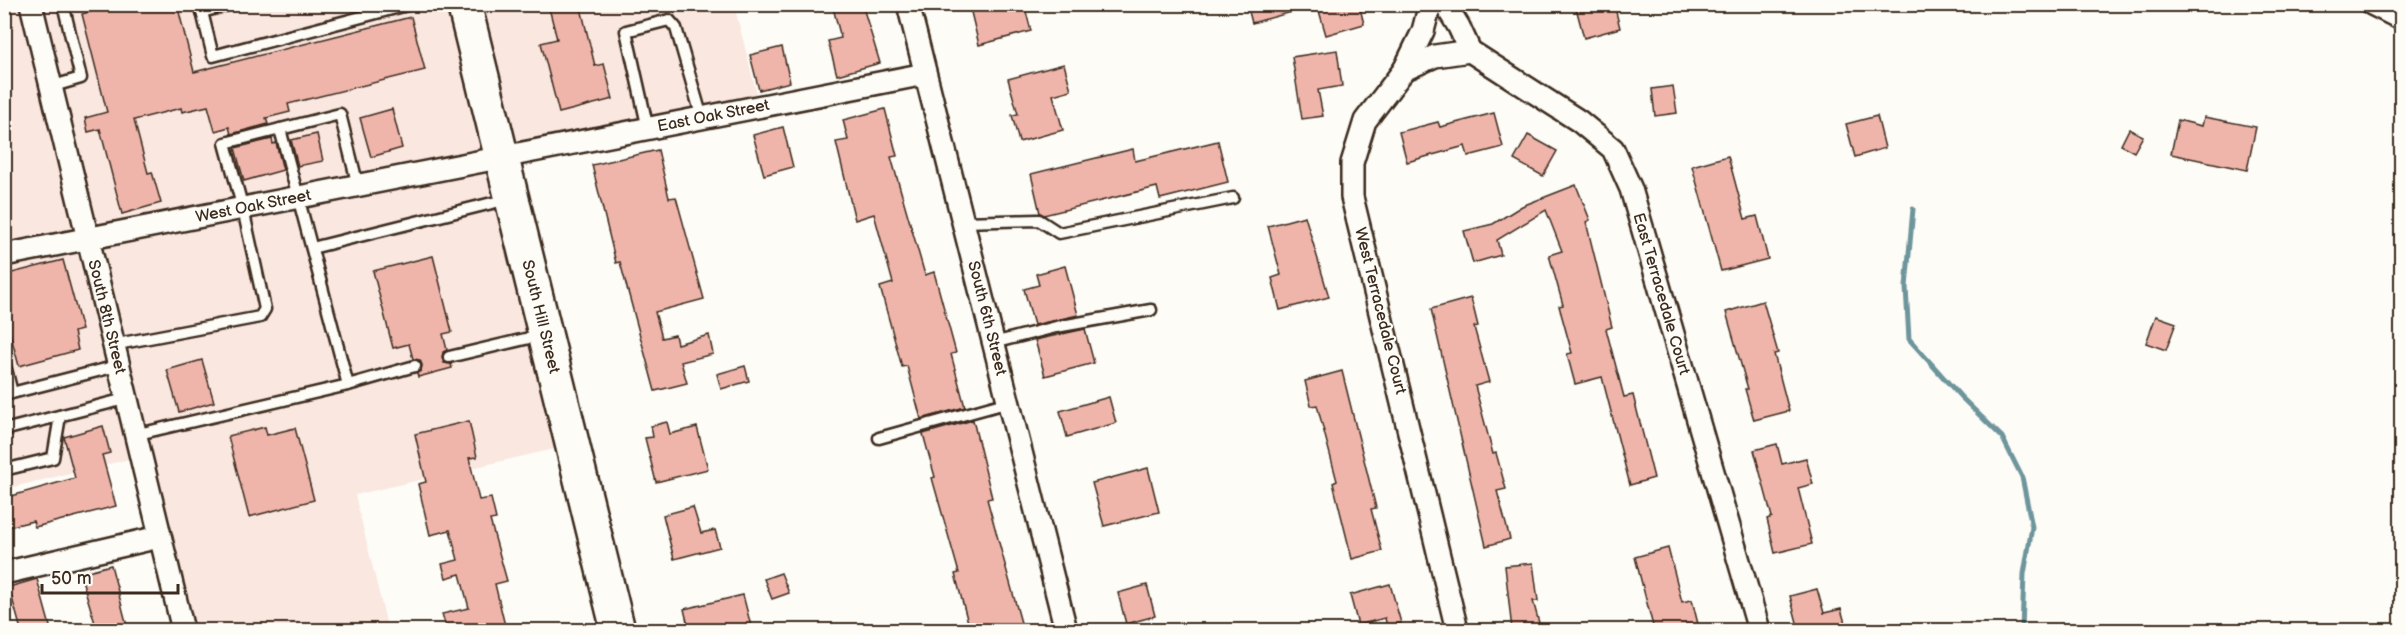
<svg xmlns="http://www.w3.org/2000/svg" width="2406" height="635" viewBox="0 0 2406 635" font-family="'Balsamiq Sans',sans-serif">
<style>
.built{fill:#f9e7e0}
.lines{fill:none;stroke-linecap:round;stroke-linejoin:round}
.stream{stroke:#6d959b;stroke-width:5}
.building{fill:#efb5ab;stroke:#3b2a1e;stroke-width:1.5}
.lane-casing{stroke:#3b2a1e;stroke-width:15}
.street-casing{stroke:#3b2a1e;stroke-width:26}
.primary-casing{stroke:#3b2a1e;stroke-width:38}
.lane{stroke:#fdfcf7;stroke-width:10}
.street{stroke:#fdfcf7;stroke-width:21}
.primary{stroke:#fdfcf7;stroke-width:33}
.labels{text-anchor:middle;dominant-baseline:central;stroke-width:4.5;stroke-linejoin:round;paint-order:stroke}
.street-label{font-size:16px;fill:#3b2a1e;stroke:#fdfcf7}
</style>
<rect width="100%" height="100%" fill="#fdfcf7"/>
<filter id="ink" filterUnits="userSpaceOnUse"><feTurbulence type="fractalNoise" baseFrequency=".0167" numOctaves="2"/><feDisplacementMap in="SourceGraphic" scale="12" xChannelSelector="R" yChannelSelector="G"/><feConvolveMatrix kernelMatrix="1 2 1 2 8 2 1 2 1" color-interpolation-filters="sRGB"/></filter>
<g filter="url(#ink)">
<!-- built -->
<polygon class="built" points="4,5 734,5 761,110 509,155 584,442 355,495 388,630 189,630 142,456 5,489"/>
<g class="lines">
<!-- stream -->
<polyline class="stream" points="1913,209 1906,287 1909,339 1961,397 2002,437 2022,477 2032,527 2024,574 2022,630"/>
</g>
<!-- building -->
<g class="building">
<polygon points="119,4 177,4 194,72 411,17 425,70 288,104 290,112 266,118 268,124 231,134 229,127 215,131 208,106 182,112 181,108 134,120 148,173 152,172 161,203 122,214 100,129 88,132 85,118 107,112 82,14"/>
<polygon points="548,4 580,4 595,66 604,64 613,99 559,113 541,43 557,39"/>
<polygon points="832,4 862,4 880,63 837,75 828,41 841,38"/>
<polygon points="969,4 1024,4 1031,31 979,45"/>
<polygon points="1247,4 1303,4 1303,9 1252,23"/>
<polygon points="1317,4 1359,4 1364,24 1326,35"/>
<polygon points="1575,4 1614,4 1620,28 1584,38"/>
<polygon points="782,47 790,82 759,90 750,55"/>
<polygon points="1337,50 1342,86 1318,90 1323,116 1302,119 1292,57"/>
<polygon points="1064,64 1071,90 1053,95 1063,130 1019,142 1012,115 1018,114 1008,79"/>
<polygon points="1673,86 1677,113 1655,116 1652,89"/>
<polygon points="392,109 402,148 371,157 360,118"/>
<polygon points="885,109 897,156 891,157 925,275 934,272 956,353 951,354 965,407 921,419 907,366 902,367 880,287 893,283 874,214 855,220 836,142 848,140 843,120"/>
<polygon points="1494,113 1503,147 1468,156 1465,146 1407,162 1399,132 1438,122 1440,127"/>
<polygon points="1877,116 1885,148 1855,157 1846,124"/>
<polygon points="2204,117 2256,127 2247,170 2171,154 2178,120 2202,126"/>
<polygon points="783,127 793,167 764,175 753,135"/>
<polygon points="2129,129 2143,136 2134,152 2121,145"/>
<polygon points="317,134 323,161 298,166 291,140"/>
<polygon points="1528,135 1557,151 1543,176 1514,160"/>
<polygon points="272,139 273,144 276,143 283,170 244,181 235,148"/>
<polygon points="1218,141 1228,182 1160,199 1157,187 1044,215 1040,213 1031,174 1133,149 1135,161"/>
<polygon points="658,150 669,198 676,197 704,299 655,312 662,338 675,335 677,344 709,335 713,354 681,362 687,383 655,391 620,262 616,263 592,165"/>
<polygon points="1728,156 1745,219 1757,216 1768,259 1721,271 1692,166"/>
<polygon points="1576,185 1590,220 1586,222 1612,327 1606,329 1624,397 1633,395 1654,478 1630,485 1602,377 1575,384 1567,354 1572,353 1559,306 1563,305 1549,255 1562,251 1546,210 1497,240 1501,255 1473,263 1464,231 1493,224 1522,206"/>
<polygon points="1305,216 1329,297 1280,310 1272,278 1281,275 1268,226"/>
<polygon points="433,256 452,332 443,334 447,350 443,352 442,358 444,363 451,364 452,368 418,377 417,373 421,371 422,365 420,360 413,359 409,344 393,348 373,271"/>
<polygon points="63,260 82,330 74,332 78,350 19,366 4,311 4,275"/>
<polygon points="1065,266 1078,315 1034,325 1024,289 1039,285 1036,274"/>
<polygon points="1471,298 1478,326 1474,327 1489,382 1475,386 1493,454 1496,453 1506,489 1497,491 1510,539 1486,546 1431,309"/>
<polygon points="1763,301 1778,353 1774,354 1789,411 1754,420 1745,389 1748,389 1726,312"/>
<polygon points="2156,316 2176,323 2166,350 2146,343"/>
<polygon points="1085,329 1094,363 1045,376 1035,340"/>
<polygon points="202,360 214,402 179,412 167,370"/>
<polygon points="745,366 749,381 721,389 717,374"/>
<polygon points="1342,371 1376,508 1371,509 1382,551 1352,559 1333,483 1337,481 1317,405 1311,406 1305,381"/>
<polygon points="1109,397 1116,423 1067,437 1060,411"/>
<polygon points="973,420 992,498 987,499 1023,630 970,630 955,574 959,573 932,478 935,477 923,434"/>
<polygon points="469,421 477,457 469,458 479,500 491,498 496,519 490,520 507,581 495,584 506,630 447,630 442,614 469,608 460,574 446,578 442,564 458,560 450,530 430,535 418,484 426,482 415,434"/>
<polygon points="667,422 670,434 697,427 708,469 656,482 645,438 653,437 651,426"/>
<polygon points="103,426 110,453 102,455 116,506 35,527 33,521 4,528 4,498 75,478 64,437"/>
<polygon points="265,427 267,435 295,428 314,500 249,517 228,436"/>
<polygon points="1777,444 1782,464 1806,458 1813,484 1798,488 1812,544 1775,553 1767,519 1772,517 1754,450"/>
<polygon points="1148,468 1159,512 1104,526 1092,483"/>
<polygon points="693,507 701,533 715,530 720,547 674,559 663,515"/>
<polygon points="1668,548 1682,602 1692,600 1699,628 1688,630 1654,630 1635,557"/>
<polygon points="1533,563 1538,601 1533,601 1541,630 1512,630 1505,566"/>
<polygon points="111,565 120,599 128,630 97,630 80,573"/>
<polygon points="781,573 789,593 772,599 764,579"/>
<polygon points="37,579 51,630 21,630 9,587"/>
<polygon points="1390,584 1401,623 1387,627 1385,618 1358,625 1350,595"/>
<polygon points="1147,585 1155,616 1126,624 1118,593"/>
<polygon points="1817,589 1824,613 1841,609 1847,630 1799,630 1790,596"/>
<polygon points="743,595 752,630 689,630 684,609"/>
</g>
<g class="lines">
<defs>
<g id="lane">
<polyline points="200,4 213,56 411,4"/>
<polyline points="202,12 231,4"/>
<polyline points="50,87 81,78 63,4"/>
<polyline points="280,129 348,385 415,366"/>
<polyline points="648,129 626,31 669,20 676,28 702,118"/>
<polyline points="963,222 1039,220 1059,233 1233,198"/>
<polyline points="312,248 508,199"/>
<polyline points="993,343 1056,327 1151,310"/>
<polyline points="112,345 260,317 265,309 243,209 225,143 340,114 358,186"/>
<polyline points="449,357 542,335"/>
<polyline points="4,361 12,393"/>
<polyline points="4,395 117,366"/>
<polyline points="4,430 125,399"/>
<polyline points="134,435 348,385"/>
<polyline points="879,438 1009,402"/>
<polyline points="4,470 53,458 60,416"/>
</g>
<g id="street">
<path id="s1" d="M 31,4 L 183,630"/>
<path id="s2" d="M 908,4 L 1066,630"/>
<path id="s3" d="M 1445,4 L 1459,27 L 1470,51 L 1579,121 L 1613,149 L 1631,189 L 1759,630"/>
<polyline points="2372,4 2402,19"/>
<polyline points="1404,70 1423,31 1430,4"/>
<path id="s4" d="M 4,255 L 925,74"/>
<polyline points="4,573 159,537"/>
<polyline points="1457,630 1352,197 1352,163 1365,121 1404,70 1435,56 1470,51"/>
</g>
<g id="primary">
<path id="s5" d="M 464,4 L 618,630"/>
</g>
</defs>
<!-- lane casing -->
<use href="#lane" class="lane-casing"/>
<!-- street casing -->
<use href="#street" class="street-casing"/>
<!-- primary casing -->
<use href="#primary" class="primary-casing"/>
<!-- lane -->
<use href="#lane" class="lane"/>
<!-- street -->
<use href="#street" class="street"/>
<!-- primary -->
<use href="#primary" class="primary"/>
</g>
</g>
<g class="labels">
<!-- street labels -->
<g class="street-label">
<text stroke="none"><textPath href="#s4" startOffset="723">East Oak Street</textPath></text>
<text stroke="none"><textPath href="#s4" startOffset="254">West Oak Street</textPath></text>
<text stroke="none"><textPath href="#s3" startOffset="380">East Terracedale Court</textPath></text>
<text transform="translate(1380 311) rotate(76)">West Terracedale Court</text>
<text stroke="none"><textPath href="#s1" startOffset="322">South 8th Street</textPath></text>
<text stroke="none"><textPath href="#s5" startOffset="322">South Hill Street</textPath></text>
<text stroke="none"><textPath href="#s2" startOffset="324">South 6th Street</textPath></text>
</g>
</g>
<!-- margin -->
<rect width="2406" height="635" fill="none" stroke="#fdfcf7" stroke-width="24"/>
<rect x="12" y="12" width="2382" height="611" fill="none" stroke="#3b2a1e" stroke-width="2" filter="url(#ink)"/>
<!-- scale -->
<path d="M42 584v9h136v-9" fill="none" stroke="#3b2a1e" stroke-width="3"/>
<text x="51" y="584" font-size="18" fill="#3b2a1e" stroke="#fdfcf7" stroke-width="4.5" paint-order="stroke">50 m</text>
</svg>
